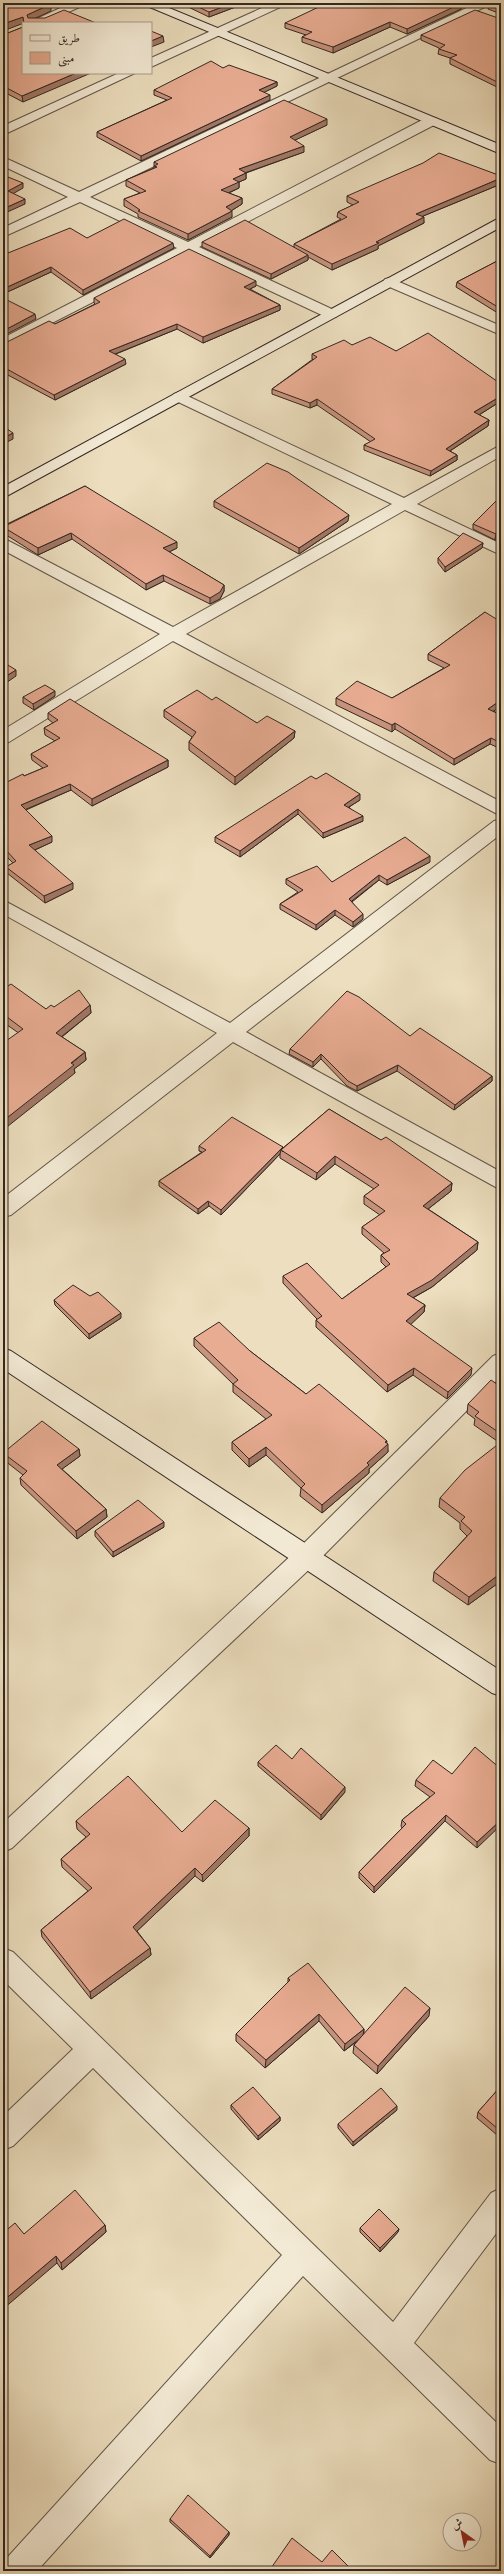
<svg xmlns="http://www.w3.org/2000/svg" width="504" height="2574" viewBox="0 0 504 2574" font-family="'Old Standard TT',Amiri,serif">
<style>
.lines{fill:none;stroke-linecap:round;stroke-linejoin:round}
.minor-casing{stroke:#615549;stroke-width:2}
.secondary-casing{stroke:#332722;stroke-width:2}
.minor{fill:#f3ead5;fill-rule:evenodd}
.secondary{fill:#f3ead5;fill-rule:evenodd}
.wall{fill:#c8947e;stroke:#332722}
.shaded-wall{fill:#a27866;stroke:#332722}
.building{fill:#e8ac92;stroke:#332722}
</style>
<rect width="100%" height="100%" fill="#ecdebe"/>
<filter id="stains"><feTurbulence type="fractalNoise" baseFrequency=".005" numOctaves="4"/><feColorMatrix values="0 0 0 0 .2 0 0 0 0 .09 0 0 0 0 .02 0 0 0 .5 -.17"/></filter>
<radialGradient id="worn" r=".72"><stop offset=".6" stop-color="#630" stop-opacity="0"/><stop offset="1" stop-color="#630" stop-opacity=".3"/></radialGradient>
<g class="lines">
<defs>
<g id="minor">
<polygon points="71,3 88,3 45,23 28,23"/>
<polygon points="273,3 289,3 151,67 151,58"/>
<polygon points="477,3 493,3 90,197 188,242 426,118 436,118 438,121 436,124 199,247 336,311 338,314 336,317 326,317 189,253 3,348 3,338 177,248 80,202 3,237 3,228 68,197 3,166 3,157 79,192"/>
<polygon points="119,73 135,73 3,135 3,126"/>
<polygon points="390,278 501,326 501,335 385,285 383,282 385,279"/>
<polygon points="179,392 404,498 501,445 501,456 417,504 501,544 501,555 405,510 186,634 501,802 501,816 173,641 9,742 3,744 3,730 160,634 3,550 3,538 173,627 392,504 174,400 171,397 174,394"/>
<polygon points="501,819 501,834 246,1032 501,1172 501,1190 233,1042 11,1215 3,1217 3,1198 217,1033 3,914 3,900 230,1023 494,821"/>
<polygon points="501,1353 501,1376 315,1564 12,1848 3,1852 3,1823 297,1550 493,1356"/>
<polygon points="3,1948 13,1952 393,2322 491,2193 501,2188 501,2227 414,2343 501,2427 501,2464 490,2460 303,2276 37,2571 3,2571 5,2560 282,2255 93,2068 13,2146 3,2150 3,2116 73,2049 3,1980"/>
</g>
<g id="secondary">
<polygon points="140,3 157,3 501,145 501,154"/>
<polygon points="501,217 501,227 3,498 3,487"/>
<polygon points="3,1348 11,1351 501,1671 501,1696 492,1693 3,1369"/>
</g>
</defs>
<!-- minor casing -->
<use href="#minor" class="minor-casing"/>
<!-- secondary casing -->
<use href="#secondary" class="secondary-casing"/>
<!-- minor -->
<use href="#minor" class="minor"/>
<!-- secondary -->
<use href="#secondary" class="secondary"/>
</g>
<!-- wall -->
<g class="wall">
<polygon points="180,3 246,3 209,17"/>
<polygon points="462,3 461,9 407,34 390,27 333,53 302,42 302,37 306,35 285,28 285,23"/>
<polygon points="488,3 501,3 501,14 488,9"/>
<polygon points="501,19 501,89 450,64 450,58 438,54 439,49 439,48 421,40 421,35"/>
<polygon points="23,27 23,102 4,92 3,92 3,35"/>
<polygon points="223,68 277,82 277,86 264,92 270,100 141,161 97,137 97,132 167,100 154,95 154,90"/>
<polygon points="327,125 295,140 304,152 246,173 246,179 239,182 239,188 229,193 242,198 242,204 231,211 232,217 188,240 138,217 138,214 124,206 124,199 140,193 126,186 126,180 154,168 154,162"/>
<polygon points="501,176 501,184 423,216 424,223 378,246 378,249 332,270 308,257 308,260 271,279 202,247 202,242 294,247 294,244 341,219 337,217 338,212 353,205 347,202 347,196"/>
<polygon points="87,238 174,248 83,295 51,272 3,294"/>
<polygon points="501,259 501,315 456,287 457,282"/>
<polygon points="256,286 250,289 280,305 280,310 203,343 177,329 116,354 126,364 55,400 6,374 3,369 3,344 55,324 95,304 94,303 94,298"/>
<polygon points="352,345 396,351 501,384 501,401 479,415 489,420 488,426 450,451 457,455 457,460 430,476 364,450 364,445 371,442 317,405 310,408 272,394 272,389 313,359 312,359 312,354"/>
<polygon points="85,486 177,548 169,552 224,585 224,591 220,599 210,604 164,581 146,590 72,539 38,555 3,533 3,526"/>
<polygon points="501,496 495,540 473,529 473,524"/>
<polygon points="214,501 348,521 299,554 214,507"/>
<polygon points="483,543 482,548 445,572 438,563 438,558"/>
<polygon points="485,612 501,706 493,711 501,715 501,749 490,744 454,765 395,729 392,732 336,705 336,698 392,698 444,668 428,660 428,654"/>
<polygon points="55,696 34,710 23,703 23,697"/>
<polygon points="212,700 257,723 295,731 294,738 235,785 189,750 189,742 192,737 164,717 164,710"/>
<polygon points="48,713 168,760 168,767 92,806 71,790 26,810 52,842 35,850 73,889 45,903 7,873 6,867 13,863 3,853 3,784 24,776 43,768 32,760 31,754 55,741 45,735 44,728 53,723 48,719"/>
<polygon points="316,779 360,800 349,807 363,821 323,838 298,814 240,857 215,842 215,837"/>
<polygon points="430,862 387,885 379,880 352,902 363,919 353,927 335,915 316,930 280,909 280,904 298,892 286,884 286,879 332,882"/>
<polygon points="3,989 46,1009 54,1007 90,1005 91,1013 62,1037 85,1052 86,1060 74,1069 75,1073 3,1022"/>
<polygon points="410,1036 492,1076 492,1081 454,1110 397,1071 357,1091 347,1086 321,1059 313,1067 289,1054 290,1049"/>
<polygon points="329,1109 452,1183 451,1191 428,1209 478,1242 477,1250 432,1287 413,1298 425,1305 424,1312 410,1324 471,1375 447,1399 413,1375 387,1392 316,1327 316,1320 317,1319 283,1283 283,1276 342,1299 386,1267 381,1262 381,1255 384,1253 362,1234 362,1227 380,1215 364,1204 364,1196 374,1189 335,1164 316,1180 280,1158 280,1154 221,1215 209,1206 198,1214 159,1186 159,1181 202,1152 199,1151 199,1146 283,1147 283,1148"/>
<polygon points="54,1300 121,1318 89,1339 55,1305"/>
<polygon points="194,1338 250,1351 306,1394 387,1443 388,1452 369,1469 369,1473 322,1513 300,1496 301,1488 266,1455 249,1467 232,1450 232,1442 266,1419 233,1392 233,1384 194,1346"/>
<polygon points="501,1387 501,1581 468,1605 433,1581 434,1572 467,1536 460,1529 460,1523 439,1507 440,1498 500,1443 474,1425 475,1419 467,1413 468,1404"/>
<polygon points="79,1449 80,1456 62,1469 106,1509 107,1517 77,1539 21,1485 20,1478 23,1475 4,1460 3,1453"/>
<polygon points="164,1527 113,1557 95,1536 95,1531"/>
<polygon points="292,1759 345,1792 321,1820 258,1766 258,1762"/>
<polygon points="501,1769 477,1848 445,1821 374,1893 359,1878 359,1872 402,1828 401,1826 402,1820 430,1797 415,1786 416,1780 452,1774"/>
<polygon points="76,1821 182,1832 249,1828 249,1836 203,1882 195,1876 137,1931 150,1948 151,1955 91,1999 42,1937 41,1930 88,1891 62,1867 61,1859 86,1837 77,1829"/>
<polygon points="288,1978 364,2029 364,2034 429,2016 377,2074 353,2053 354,2045 359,2040 344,2051 319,2021 265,2068 236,2041 236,2034 288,1982"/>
<polygon points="501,2086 501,2131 497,2135 477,2118 478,2112"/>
<polygon points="231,2105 280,2117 280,2121 258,2140 231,2109"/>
<polygon points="397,2110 353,2146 338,2128 338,2124"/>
<polygon points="105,2225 106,2232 62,2270 57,2263 24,2234"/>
<polygon points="360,2228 399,2229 398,2232 380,2252 360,2232"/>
<polygon points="170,2519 229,2532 229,2535 210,2558 170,2522"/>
</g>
<!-- shaded-wall -->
<g class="shaded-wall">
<polygon points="233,3 246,3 209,17 209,12"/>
<polygon points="460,3 462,3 461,9 407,34 407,29"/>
<polygon points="51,4 51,11 27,22 27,15"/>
<polygon points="23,17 24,23 3,31 3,24"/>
<polygon points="390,22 390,27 333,53 333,47"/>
<polygon points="163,36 164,42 151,47 151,41"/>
<polygon points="76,73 91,73 23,102 22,96"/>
<polygon points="277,82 277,86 259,95 259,90"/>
<rect x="3" y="86" width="1" height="6"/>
<polygon points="270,95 270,100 141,161 141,156"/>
<polygon points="327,119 327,125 289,143 290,137"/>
<polygon points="304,146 304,152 239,175 239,169"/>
<polygon points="246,173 246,179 239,182 239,188 221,196 221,190 233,179"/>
<polygon points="501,178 501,184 416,219 416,214"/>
<polygon points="23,183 23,188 9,196 8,191"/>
<polygon points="242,198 242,204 226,214 226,207"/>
<polygon points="25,199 25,204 3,214 3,209"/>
<polygon points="232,211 232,217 188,240 188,234"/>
<polygon points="424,217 424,223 378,246 378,249 332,270 332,264"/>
<polygon points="173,243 174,248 83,295 83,290"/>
<polygon points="308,255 308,260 271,279 271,274"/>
<polygon points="51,267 51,272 3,294 3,289"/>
<polygon points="256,281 256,286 244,292 244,287"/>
<polygon points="280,305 280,310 203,343 203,337"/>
<polygon points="35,314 36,319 3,336 3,331"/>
<polygon points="177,324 177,329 110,356 109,351"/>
<polygon points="125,359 126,364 55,400 54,395"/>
<polygon points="501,396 501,401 474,418 474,412"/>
<polygon points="317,399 317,405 310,408 310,403"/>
<polygon points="489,420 488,426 445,454 446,449"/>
<polygon points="13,433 13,439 3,444 3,438"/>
<polygon points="457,455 457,460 430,476 431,471"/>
<polygon points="349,515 348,521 299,554 299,548"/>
<polygon points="501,531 501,536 495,540 496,534"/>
<polygon points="71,533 72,539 38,555 38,548"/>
<polygon points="177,542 177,548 163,555 163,548"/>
<polygon points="483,543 482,548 445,572 445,567"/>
<polygon points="163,575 164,581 146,590 146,584"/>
<polygon points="224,585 224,591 220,599 210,604 210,598"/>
<polygon points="16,670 16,676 3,685 3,678"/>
<polygon points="55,691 55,696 34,710 33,704"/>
<polygon points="501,700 501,706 488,715 488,709"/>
<polygon points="395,723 395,729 392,732 392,725"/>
<polygon points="295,731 294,738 235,785 235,777"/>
<polygon points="491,738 490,744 454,765 454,759"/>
<polygon points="168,760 168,767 92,806 92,799"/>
<polygon points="70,784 71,790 22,811 21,805"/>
<polygon points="360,794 360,800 344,810 344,805"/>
<polygon points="298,809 298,814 240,857 240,851"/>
<polygon points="363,816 363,821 323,838 323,833"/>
<polygon points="52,836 52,842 30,852 29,845"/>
<polygon points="430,856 430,862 387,885 387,880"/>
<polygon points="379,875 379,880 348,904 349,899"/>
<polygon points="73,883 73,889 45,903 44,896"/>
<polygon points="335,910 335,915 316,930 316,925"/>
<polygon points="363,914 363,919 353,927 353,922"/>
<polygon points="90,1005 91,1013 56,1041 56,1033"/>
<polygon points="85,1052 86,1060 74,1069 75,1073 3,1130 3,1121"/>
<polygon points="321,1054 321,1059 313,1067 313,1062"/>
<polygon points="398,1065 397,1071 357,1091 357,1086"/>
<polygon points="492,1076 492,1081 454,1110 455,1105"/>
<polygon points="283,1147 283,1152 281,1150 280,1154 221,1215 221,1210"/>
<polygon points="335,1156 335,1164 316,1180 317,1173"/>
<polygon points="452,1183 451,1191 423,1213 423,1206"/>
<polygon points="208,1201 209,1206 198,1214 198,1209"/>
<polygon points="478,1242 477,1250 432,1287 407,1301 407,1294"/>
<polygon points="425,1305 424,1312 406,1329 406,1321"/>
<polygon points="121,1313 121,1318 89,1339 89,1334"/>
<polygon points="414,1368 413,1375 387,1392 388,1385"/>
<polygon points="472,1368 471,1375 447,1399 448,1392"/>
<polygon points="387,1441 386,1446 388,1444 388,1452 369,1469 369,1473 322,1513 322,1505 367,1463"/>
<polygon points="266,1447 266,1455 249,1467 249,1459"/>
<polygon points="79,1449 80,1456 58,1472 57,1465"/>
<polygon points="106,1509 107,1517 77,1539 76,1531"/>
<polygon points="164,1522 164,1527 113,1557 113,1552"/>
<polygon points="501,1573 501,1581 468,1605 469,1597"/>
<polygon points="345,1787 345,1792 321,1820 321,1815"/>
<polygon points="446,1815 445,1821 374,1893 374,1887"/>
<polygon points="501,1820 501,1825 477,1848 477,1842"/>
<polygon points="249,1828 249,1836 203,1882 202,1875"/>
<polygon points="195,1868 195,1876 134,1934 133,1927"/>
<polygon points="150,1948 151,1955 91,1999 90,1992"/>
<polygon points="430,2008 429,2016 377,2074 378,2066"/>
<polygon points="319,2014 319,2021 265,2068 266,2060"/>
<polygon points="364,2029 363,2036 344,2051 345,2044"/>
<polygon points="397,2106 397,2110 353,2146 353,2142"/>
<polygon points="280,2117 280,2121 258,2140 258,2136"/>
<polygon points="501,2126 501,2131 497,2135 498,2129"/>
<polygon points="105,2225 106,2232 62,2270 61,2263"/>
<polygon points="399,2229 398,2232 380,2252 380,2248"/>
<polygon points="56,2256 57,2263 3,2309 3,2301"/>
<polygon points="229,2532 229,2535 210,2558 210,2556"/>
</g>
<!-- building -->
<g class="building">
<polygon points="3,3 48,3 51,4 27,15 28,18 45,18 64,10 96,23 24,23 23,17 3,24"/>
<polygon points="190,3 233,3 209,12"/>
<polygon points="327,3 462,3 407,29 390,22 333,47 302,37 312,32 285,23"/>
<polygon points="488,3 501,3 501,8"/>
<polygon points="475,10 501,19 501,84 450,58 457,55 439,49 445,45 421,35"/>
<polygon points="23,27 23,73 76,73 22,96 3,86 3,35"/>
<polygon points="151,31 163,36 151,41"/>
<polygon points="211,61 223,68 229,65 277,82 259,90 270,95 141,156 97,132 172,98 154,90"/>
<polygon points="284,100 327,119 290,137 304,146 239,169 246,173 233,179 239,182 221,190 242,198 226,207 232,211 188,234 138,211 140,210 124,199 146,191 126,180 157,167 154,166 158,164 154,162"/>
<polygon points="439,153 501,176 501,178 416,214 424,217 376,242 379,243 332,264 294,244 347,217 338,212 359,202 347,196 423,163"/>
<polygon points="3,175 23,183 8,191 25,199 3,209"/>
<polygon points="124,219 173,243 83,290 51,267 3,289 3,255 70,228 87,238"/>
<polygon points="245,220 308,255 271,274 202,242"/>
<polygon points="189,249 256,281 244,287 280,305 203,337 177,324 109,351 125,359 54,395 5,368 3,365 3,344 49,321 55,324 100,302 94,298"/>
<polygon points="501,259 501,309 457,282"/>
<polygon points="3,298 35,314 3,331"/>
<polygon points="428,333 501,384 501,396 474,412 489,420 446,449 457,455 431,471 364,445 375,439 317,399 310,403 272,389 317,357 312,354 344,340 352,345 370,337 396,351"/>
<polygon points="3,426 13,433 3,438"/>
<polygon points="267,463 288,472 349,515 299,548 214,501"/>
<polygon points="85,486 177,542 163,548 224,585 220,592 210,598 163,575 146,584 71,533 38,548 3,527"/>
<polygon points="501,496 501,531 496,534 473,524"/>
<polygon points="463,533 483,543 445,567 438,558"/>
<polygon points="485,612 501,622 501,700 488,709 501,715 501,743 491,738 454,759 395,723 392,725 336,698 357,681 392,698 450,665 428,654"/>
<polygon points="3,662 16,670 3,678"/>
<polygon points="45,685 55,691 33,704 23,697"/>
<polygon points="197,690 212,700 216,697 257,723 267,716 295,731 235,777 189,742 196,732 164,710"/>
<polygon points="70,699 168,760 92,799 70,784 21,805 52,836 29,845 73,883 44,896 6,867 16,861 3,847 3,784 23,774 24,776 48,766 31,754 60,738 44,728 58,720 48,713"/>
<polygon points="326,773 360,794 344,805 363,816 323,833 298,809 240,851 215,837 311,776 316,779"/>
<polygon points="405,837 430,856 387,880 379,875 349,899 363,914 353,922 335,910 316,925 280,904 303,890 286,879 317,866 332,882"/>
<polygon points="11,984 46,1009 51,1005 54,1007 79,990 90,1005 56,1033 85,1052 71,1063 74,1065 3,1121 3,1043 23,1029 3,1014 3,989"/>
<polygon points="347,991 359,997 410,1036 420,1028 492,1076 455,1105 398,1065 357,1086 348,1081 321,1054 313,1062 290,1049"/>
<polygon points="329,1109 381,1140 386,1137 452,1183 423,1206 478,1242 432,1280 407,1294 425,1305 406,1321 472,1368 448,1392 414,1368 388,1385 316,1320 322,1316 283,1276 307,1263 342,1299 390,1264 381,1255 390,1250 362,1227 385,1211 364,1196 379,1185 335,1156 317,1173 281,1150"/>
<polygon points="232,1117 283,1147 221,1210 208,1201 198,1209 159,1181 206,1150 199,1146"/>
<polygon points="73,1285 90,1296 98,1292 121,1313 89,1334 54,1300"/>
<polygon points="219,1322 250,1351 306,1394 319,1384 387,1441 385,1442 388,1444 367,1463 369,1465 322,1505 301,1488 305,1484 266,1447 249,1459 232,1442 272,1415 233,1384 238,1380 194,1338"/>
<polygon points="491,1380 501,1387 501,1434 475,1416 479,1412 468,1404"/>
<polygon points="42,1421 79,1449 57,1465 106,1509 76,1531 20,1478 27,1471 3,1453"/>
<polygon points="501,1442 501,1573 469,1597 434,1572 472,1531 461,1521 465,1517 440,1498 465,1470"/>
<polygon points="138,1500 164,1522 113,1552 95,1531"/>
<polygon points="276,1745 292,1759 301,1748 345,1787 321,1815 258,1762"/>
<polygon points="475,1747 501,1769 501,1820 477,1842 446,1815 374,1887 359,1872 406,1824 402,1820 435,1793 416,1780 433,1760 452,1774"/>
<polygon points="128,1776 182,1832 215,1800 249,1828 202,1875 195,1868 133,1927 150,1948 90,1992 41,1930 92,1888 61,1859 90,1834 76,1821"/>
<polygon points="308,1963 364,2029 345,2044 319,2014 266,2060 236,2034 290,1980 288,1978"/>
<polygon points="405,1987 430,2008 378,2066 354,2045"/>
<polygon points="501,2086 501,2126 498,2129 478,2112"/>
<polygon points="253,2087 280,2117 258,2136 231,2105"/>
<polygon points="381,2088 397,2106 353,2142 338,2124"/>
<polygon points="75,2190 105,2225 61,2263 56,2256 3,2301 3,2233 15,2223 24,2234"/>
<polygon points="379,2209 399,2229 380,2248 360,2228"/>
<polygon points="188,2495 229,2532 210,2556 170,2519"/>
<polygon points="292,2538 322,2562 332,2550 351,2569 349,2571 269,2571"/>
</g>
<!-- margin -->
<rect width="504" height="2574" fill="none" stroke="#ecdebe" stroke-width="16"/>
<rect x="4" y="4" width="496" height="2566" fill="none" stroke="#332722" stroke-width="2"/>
<rect x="8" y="8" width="488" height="2558" fill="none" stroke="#332722"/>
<!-- legend -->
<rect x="22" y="22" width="130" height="52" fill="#f3ead5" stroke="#a69c8d"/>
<rect x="30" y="35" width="20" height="6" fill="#f3ead5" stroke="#a69c8d"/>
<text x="58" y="42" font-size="12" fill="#332722">طريق</text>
<rect x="30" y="52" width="20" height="12" fill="#e8ac92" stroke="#a69c8d"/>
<text x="58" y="62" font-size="12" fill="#332722">مبنى</text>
<!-- north arrow -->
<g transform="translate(462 2532) rotate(327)"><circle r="19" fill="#f3ead5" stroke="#a69c8d"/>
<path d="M0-3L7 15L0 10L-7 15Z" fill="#8f2418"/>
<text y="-6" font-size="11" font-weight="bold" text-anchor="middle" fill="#332722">ش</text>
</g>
<rect width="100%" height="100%" filter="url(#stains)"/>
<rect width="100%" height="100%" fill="url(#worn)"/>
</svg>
